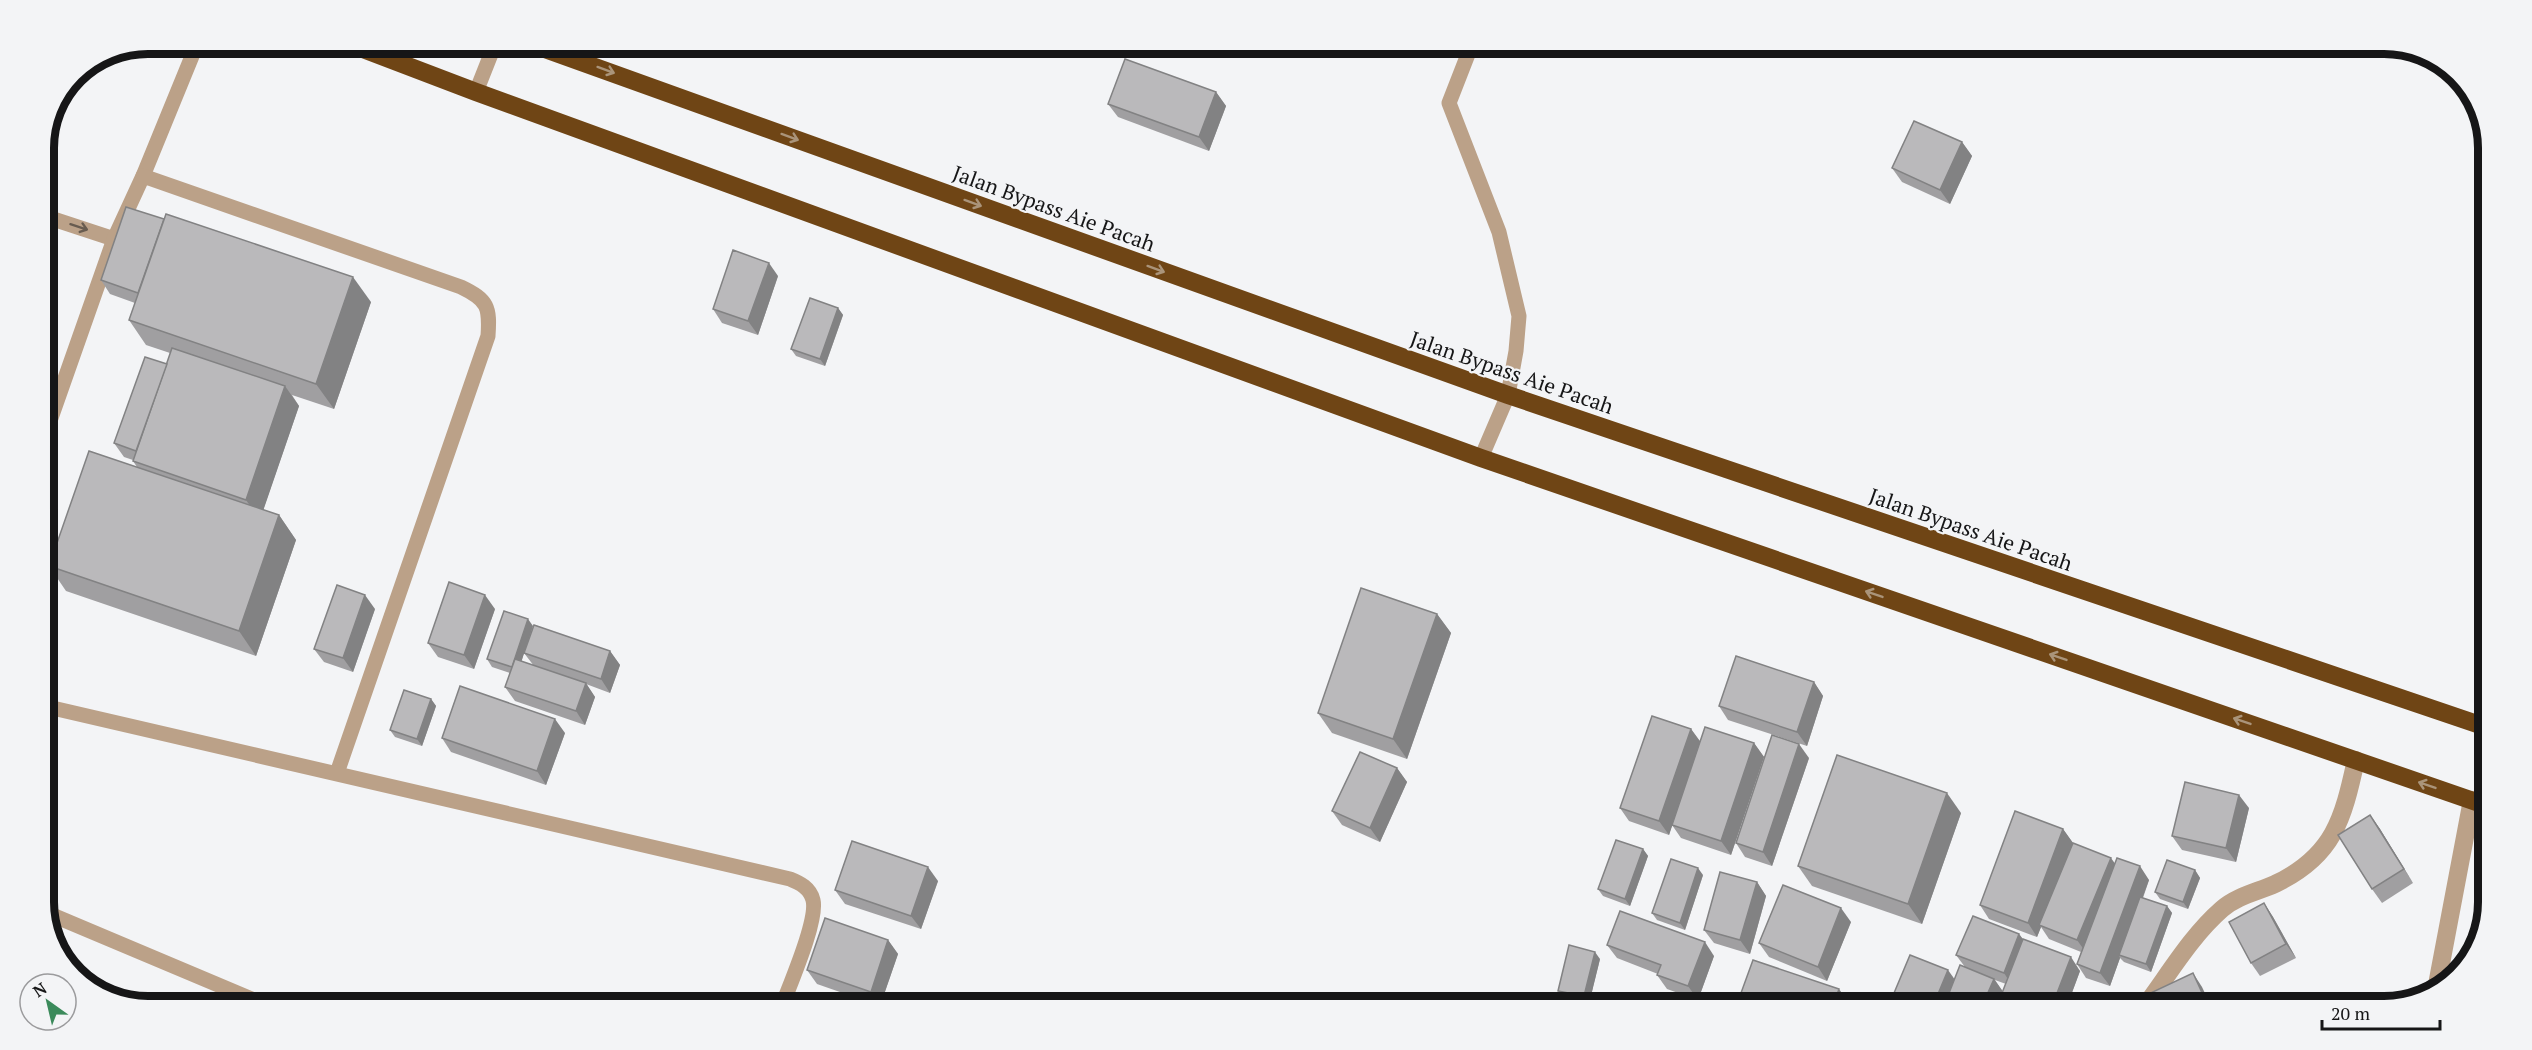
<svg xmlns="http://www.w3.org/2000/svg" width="2532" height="1050" viewBox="0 0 2532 1050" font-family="'PT Serif',serif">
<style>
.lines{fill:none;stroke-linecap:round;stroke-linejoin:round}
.lane{stroke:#bba188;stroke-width:15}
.street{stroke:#bba188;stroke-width:18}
.highway{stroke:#6f4515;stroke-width:18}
.wall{fill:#a09fa1;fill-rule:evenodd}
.shaded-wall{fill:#828283}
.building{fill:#bab9bb;stroke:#828283;stroke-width:1.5}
.oneway{stroke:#aa947a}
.oneway2{stroke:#685c50}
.labels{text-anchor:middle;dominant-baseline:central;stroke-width:4.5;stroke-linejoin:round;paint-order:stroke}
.street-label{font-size:21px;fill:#161617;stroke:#f3f4f6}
.rim{fill:none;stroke:#161617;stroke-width:8}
</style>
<rect width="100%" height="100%" fill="#f3f4f6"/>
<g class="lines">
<!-- lane -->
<g class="lane">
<polyline points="1472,44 1449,103 1499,232 1519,316 1516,351 1508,395 1481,458"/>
<polyline points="476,92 495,44"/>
<polyline points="143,176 197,44"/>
<polyline points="44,216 114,239"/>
<path d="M 44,438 L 114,239 L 143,176 L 461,287 C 488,300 490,307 488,336 L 337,773"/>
<path d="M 44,706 L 790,879 C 800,883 810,888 813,900 C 818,920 790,984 782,1006"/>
<polyline points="45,912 268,1006"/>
</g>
<!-- street -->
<g class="street">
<polyline points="2436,990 2472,800"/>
<path d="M 2145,1006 C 2169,974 2191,936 2222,909 C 2237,896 2257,892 2275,884 C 2334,856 2343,819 2356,760"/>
</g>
<!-- highway -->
<g class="highway">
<polyline points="350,44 476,92 1481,458 2482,804"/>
<polyline points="531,44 1508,395 2483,726"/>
</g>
</g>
<!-- wall -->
<g class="wall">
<polygon points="1871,44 1905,44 1898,57"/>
<polygon points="1216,92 1226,106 1209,151 1118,117 1108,104"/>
<polygon points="1962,142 1972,156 1950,204 1902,182 1892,168"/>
<polygon points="778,276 758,335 722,323 713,309"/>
<polygon points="101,280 371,302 334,409 292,395 299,406 263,510 279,515 296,540 256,656 66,591 49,566 137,467 133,461 133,460 124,457 114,443 167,364 170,353 146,345 129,320 135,303 110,294"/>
<polygon points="838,308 843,315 825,366 796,356 791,349"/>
<polygon points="375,609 353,672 324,662 314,649"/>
<polygon points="495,609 474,669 438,657 428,643"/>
<polygon points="1437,614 1451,633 1407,759 1332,733 1318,713"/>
<polygon points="533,626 521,662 534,666 524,653 610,651 620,665 610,693 586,684 595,697 585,725 515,701 505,687 510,673 492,667 487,659"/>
<polygon points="1814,682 1823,696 1807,746 1728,720 1719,706"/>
<polygon points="431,699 436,706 422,746 395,737 390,730"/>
<polygon points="1691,729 1700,741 1754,743 1764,757 1731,855 1681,838 1672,825 1669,835 1629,821 1620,808"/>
<polygon points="565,733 546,785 451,752 442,738"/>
<polygon points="1809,758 1772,866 1745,857 1736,843"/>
<polygon points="1397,768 1407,782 1380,842 1342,825 1332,811"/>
<polygon points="2249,808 2236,862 2182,850 2172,836"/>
<polygon points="1961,813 1922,924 1812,886 1798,866"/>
<polygon points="2370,815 2380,829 2413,883 2382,903 2372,889"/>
<polygon points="2063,829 2073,843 2149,880 2143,898 2167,906 2172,913 2151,972 2124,962 2120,958 2110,986 2086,978 2077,964 2081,952 2049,939 2041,927 2037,937 1989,919 1980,905"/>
<polygon points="1643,849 1648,856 1630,906 1603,896 1598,889"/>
<polygon points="2195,870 2200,878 2188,909 2160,899 2155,892"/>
<polygon points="1703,875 1685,930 1657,920 1652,913"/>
<polygon points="938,881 921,929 845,904 835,890"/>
<polygon points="1757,882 1766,896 1750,954 1714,943 1704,930"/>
<polygon points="2264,903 2273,917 2296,958 2260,976 2251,963"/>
<polygon points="1851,922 1827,981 1769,957 1759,943"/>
<path d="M 2019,934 L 2023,939 L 2080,971 L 2067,1006 L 1890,1006 L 1889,1005 L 1954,980 L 1965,967 L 1956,955 ZM 1995,980 L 2006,984 L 2003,992 Z"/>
<polygon points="888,940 898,954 880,1006 817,984 807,970"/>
<polygon points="1607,945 1714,956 1698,1000 1667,989 1657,975 1658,974 1617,958"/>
<polygon points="1600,959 1591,995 1593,994 1602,1006 1551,1006 1570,999 1563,998 1558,991"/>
<polygon points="1741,993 1849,1003 1848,1006 1750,1006"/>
</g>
<!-- shaded-wall -->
<g class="shaded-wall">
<polygon points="1889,44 1905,44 1898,57"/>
<polygon points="1216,92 1226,106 1209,151 1199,137"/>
<polygon points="1962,142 1972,156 1950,204 1940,190"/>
<polygon points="769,263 778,276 758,335 748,321"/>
<polygon points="353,277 371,302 334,409 316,384"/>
<polygon points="838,308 843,315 825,366 820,359"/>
<polygon points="285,386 299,406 260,520 246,500"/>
<polygon points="279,515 296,540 256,656 239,631"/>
<polygon points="365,595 375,609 353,672 343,658"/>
<polygon points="485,595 495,609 474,669 464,655"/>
<polygon points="1437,614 1451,633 1407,759 1393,739"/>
<polygon points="528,619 533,626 517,675 512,667"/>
<polygon points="610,651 620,665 610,693 601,679"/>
<polygon points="1814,682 1823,696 1807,746 1797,732"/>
<polygon points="586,683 595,697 585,725 576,711"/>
<polygon points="431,699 436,706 422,746 417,739"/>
<polygon points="555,719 565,733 546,785 537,771"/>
<polygon points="1691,729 1701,743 1669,835 1659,821"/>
<polygon points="1754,743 1764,757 1731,855 1721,841"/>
<polygon points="1799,744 1809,758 1772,866 1763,852"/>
<polygon points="1397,768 1407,782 1380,842 1370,828"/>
<polygon points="1947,793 1961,813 1922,924 1908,904"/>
<polygon points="2239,795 2249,808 2236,862 2226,848"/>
<polygon points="2370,815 2380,829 2413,883 2404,869"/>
<polygon points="2063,829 2073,843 2039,925 2041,927 2037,937 2028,923"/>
<polygon points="1643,849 1648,856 1630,906 1625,899"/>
<polygon points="2111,858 2121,872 2087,954 2077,940"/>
<polygon points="2140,866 2149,880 2121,956 2119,955 2120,958 2110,986 2100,973"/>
<polygon points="928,867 938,881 921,929 911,916"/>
<polygon points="1698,868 1703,875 1685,930 1680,923"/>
<polygon points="2195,870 2200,878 2188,909 2183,902"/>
<polygon points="1757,882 1766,896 1750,954 1740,940"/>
<polygon points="2264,903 2273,917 2296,958 2286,944"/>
<polygon points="2167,906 2172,913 2151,972 2146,964"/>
<polygon points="1841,908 1851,922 1827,981 1818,967"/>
<polygon points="2019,934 2029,948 2013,987 2004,973"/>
<polygon points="888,940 898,954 880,1006 871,992"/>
<polygon points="1705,942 1714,956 1698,1000 1688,986"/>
<polygon points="1595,952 1600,959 1589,1004 1584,996"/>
<polygon points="2071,957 2080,971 2067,1006 2052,1006"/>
<polygon points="1948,970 1958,984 1948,1006 1933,1006"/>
<polygon points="2193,973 2202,987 2211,1006 2208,1006"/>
<polygon points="1994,979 2004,993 1998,1006 1982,1006"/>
<polygon points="1839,989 1849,1003 1848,1006 1833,1006"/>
<polygon points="1593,994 1602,1006 1596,1006"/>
</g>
<!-- building -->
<g class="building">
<polygon points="1125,59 1216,92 1199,137 1108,104"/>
<polygon points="1914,121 1962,142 1940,190 1892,168"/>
<polygon points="126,207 164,219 138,293 101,280"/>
<polygon points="166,214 353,277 316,384 129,320"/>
<polygon points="733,250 769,263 748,321 713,309"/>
<polygon points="810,298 838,308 820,359 791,349"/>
<polygon points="172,348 285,386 246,500 133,461"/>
<polygon points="145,357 167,364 136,451 114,443"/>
<polygon points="89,451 279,515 239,631 49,566"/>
<polygon points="449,582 485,595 464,655 428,643"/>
<polygon points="337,585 365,595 343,658 314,649"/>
<polygon points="1361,588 1437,614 1393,739 1318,713"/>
<polygon points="504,611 528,619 512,667 487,659"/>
<polygon points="534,625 610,651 601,679 524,653"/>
<polygon points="1736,656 1814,682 1797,732 1719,706"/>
<polygon points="515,659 586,683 576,711 505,687"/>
<polygon points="460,686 555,719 537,771 442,738"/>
<polygon points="404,690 431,699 417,739 390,730"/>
<polygon points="1652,716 1691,729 1659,821 1620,808"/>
<polygon points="1705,727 1754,743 1721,841 1672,825"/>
<polygon points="1772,735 1799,744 1763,852 1736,843"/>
<polygon points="1360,752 1397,768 1370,828 1332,811"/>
<polygon points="1837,755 1947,793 1908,904 1798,866"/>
<polygon points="2185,782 2239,795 2226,848 2172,836"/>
<polygon points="2015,811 2063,829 2028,923 1980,905"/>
<polygon points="2370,815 2404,869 2372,889 2338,835"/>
<polygon points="1616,840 1643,849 1625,899 1598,889"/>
<polygon points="852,841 928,867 911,916 835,890"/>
<polygon points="2073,843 2111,858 2077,940 2039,925"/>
<polygon points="2117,858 2140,866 2100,973 2077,964"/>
<polygon points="1671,859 1698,868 1680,923 1652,913"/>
<polygon points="2167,860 2195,870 2183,902 2155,892"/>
<polygon points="1720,872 1757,882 1740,940 1704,930"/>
<polygon points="1783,885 1841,908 1818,967 1759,943"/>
<polygon points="2140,897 2167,906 2146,964 2119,955"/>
<polygon points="2264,903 2286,944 2251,963 2229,922"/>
<polygon points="1620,911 1705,942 1688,986 1657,975 1661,965 1607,945"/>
<polygon points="1973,916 2019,934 2004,973 1956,955"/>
<polygon points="825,918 888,940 871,992 807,970"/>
<polygon points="2023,939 2071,957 2052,1006 1997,1006"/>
<polygon points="1569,945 1595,952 1584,996 1558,991"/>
<polygon points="1910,955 1948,970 1933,1006 1893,1006 1889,1005"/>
<polygon points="1753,960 1839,989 1833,1006 1780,1006 1741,993"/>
<polygon points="1960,965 1994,979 1982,1006 1944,1006"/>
<polygon points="2193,973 2208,1006 2146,1006 2142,997"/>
<polygon points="1593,994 1596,1006 1551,1006 1551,1003"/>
</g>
<!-- one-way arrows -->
<defs><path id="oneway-shaft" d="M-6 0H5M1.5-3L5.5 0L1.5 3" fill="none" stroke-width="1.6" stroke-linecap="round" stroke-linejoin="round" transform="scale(1.5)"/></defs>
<g class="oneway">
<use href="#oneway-shaft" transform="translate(606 70) rotate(20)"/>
<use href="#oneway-shaft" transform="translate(790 137) rotate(20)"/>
<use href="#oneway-shaft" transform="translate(973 203) rotate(20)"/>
<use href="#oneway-shaft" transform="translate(1156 269) rotate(20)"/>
<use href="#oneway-shaft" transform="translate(1874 594) rotate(-161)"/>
<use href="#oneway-shaft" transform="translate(2058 657) rotate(-161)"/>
<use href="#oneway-shaft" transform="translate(2242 721) rotate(-161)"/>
<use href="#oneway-shaft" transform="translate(2427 785) rotate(-161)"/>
</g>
<use class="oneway2" href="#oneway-shaft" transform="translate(79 227) rotate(18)"/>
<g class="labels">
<!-- street labels -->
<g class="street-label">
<text transform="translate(1054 208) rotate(20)">Jalan Bypass Aie Pacah</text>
<text transform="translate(1512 372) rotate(19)">Jalan Bypass Aie Pacah</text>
<text transform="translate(1971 529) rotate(19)">Jalan Bypass Aie Pacah</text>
</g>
</g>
<!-- crop -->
<path d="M0 0H2532V1050H0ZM148 54H2384A94 94 0 0 1 2478 148V902A94 94 0 0 1 2384 996H148A94 94 0 0 1 54 902V148A94 94 0 0 1 148 54Z" fill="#f3f4f6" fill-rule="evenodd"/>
<path class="rim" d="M148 54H2384A94 94 0 0 1 2478 148V902A94 94 0 0 1 2384 996H148A94 94 0 0 1 54 902V148A94 94 0 0 1 148 54Z"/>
<!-- north arrow -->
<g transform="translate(48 1002) rotate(326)"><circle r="28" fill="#f3f4f6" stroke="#9b9b9d" stroke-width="1.5"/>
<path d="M0-4.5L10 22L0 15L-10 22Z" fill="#3b8a5b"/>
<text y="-9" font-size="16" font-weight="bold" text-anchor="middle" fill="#161617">N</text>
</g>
<!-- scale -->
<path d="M2322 1020v9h118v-9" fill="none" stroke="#161617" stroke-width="3"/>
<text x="2331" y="1020" font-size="18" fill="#161617" stroke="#f3f4f6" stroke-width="4.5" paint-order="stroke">20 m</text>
</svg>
